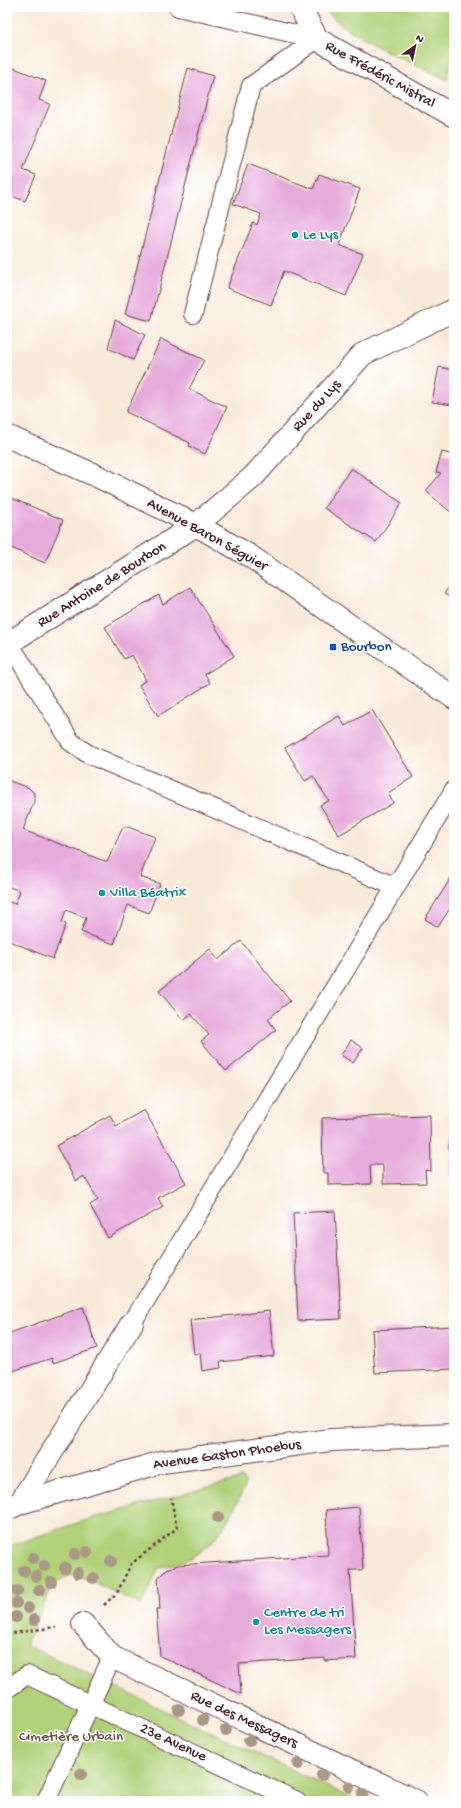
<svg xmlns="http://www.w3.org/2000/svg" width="461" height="1808" viewBox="0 0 461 1808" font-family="'Gochi Hand',sans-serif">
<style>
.green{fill:#b1d179;stroke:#7e7852}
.building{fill:#e7abdc}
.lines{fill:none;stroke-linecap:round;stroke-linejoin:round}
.lane-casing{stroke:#643e45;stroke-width:20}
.street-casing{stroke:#643e45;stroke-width:24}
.secondary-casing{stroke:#643e45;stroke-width:24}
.path{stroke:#643e45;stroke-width:2.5;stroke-dasharray:3 3;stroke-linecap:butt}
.lane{stroke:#fff;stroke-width:18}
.street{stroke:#fff;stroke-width:22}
.secondary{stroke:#fff;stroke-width:22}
.tree{fill:#a99886}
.culture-dot{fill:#0f9aa8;stroke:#fff;stroke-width:1.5}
.transit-dot{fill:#1a4fb4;stroke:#fff;stroke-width:1.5}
.labels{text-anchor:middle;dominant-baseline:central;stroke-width:3;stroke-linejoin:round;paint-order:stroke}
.street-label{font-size:15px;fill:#4a1f2b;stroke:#fff}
.culture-label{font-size:15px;fill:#0d838f;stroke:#fff;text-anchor:start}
.transit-label{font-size:15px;fill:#164399;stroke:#fff;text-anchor:start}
.park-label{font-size:15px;fill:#695442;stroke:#fff}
</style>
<rect width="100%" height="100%" fill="#fff"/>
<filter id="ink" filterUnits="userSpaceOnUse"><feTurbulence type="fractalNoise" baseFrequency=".025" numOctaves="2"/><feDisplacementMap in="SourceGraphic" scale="8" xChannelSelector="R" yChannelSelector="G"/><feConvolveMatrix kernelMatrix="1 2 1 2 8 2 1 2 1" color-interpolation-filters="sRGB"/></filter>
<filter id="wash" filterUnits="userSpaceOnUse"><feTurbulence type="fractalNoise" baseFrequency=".012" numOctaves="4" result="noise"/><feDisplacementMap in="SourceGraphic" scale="16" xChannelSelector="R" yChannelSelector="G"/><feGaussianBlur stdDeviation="0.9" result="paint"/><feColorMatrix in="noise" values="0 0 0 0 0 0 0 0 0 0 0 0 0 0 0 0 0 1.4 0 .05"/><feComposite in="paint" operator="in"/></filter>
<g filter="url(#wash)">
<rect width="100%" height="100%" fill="#f8ebda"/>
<!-- green -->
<g class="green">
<path d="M 323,7 L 454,7 L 454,45 L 447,80 C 413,63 344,36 323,7 Z"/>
<path d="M 242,1478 L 246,1484 C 232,1513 219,1545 188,1559 C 179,1563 169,1565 159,1568 L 141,1605 L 85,1578 L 70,1575 L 53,1584 L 26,1645 L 358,1801 L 7,1801 L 7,1547 L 86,1520 Z"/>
</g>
<g id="blocks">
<!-- building -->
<g class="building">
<polygon points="7,65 46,81 39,100 50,104 23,170 36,175 25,201 7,194"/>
<polygon points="188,68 213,76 151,321 125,314"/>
<polygon points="248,164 313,189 319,174 360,189 339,245 363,254 346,296 284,271 271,305 227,288 253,223 257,225 261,214 233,204"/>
<polygon points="115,320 145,335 133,360 108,348"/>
<polygon points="161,339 204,360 189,389 227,407 205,454 189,446 190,443 126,412"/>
<polygon points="439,367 454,370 454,405 432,402"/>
<polygon points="442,452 454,455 454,515 426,491 441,473 436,472"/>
<polygon points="351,468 402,503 376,542 324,508"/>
<polygon points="7,496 63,520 45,563 7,546"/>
<polygon points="454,578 454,599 444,594"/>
<polygon points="190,587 234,656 205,674 210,683 158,716 139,685 146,680 132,655 124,659 105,627 159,595 163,604"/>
<polygon points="372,710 413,777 388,793 393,803 339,835 320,805 329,801 313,776 305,781 285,748 339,716 345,726"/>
<polygon points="7,780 29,788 34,793 34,802 23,830 107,862 123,827 128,827 155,837 140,877 160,884 149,913 128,905 114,944 81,932 86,918 66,910 62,922 66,924 53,959 7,940 7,911 10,902 15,904 20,891 7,886"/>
<polygon points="454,873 454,902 438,927 425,919"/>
<polygon points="241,941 290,1001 268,1019 276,1030 226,1071 201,1041 209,1035 191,1014 183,1020 159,991 210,949 218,960"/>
<polygon points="351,1040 363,1048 353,1063 341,1055"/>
<polygon points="144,1110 186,1183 158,1198 163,1207 108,1238 90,1205 98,1200 84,1176 76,1181 56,1146 110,1115 116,1126"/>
<polygon points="430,1115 431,1171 425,1170 426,1183 383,1184 383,1165 370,1165 371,1184 328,1185 328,1173 323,1173 322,1118"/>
<polygon points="454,1129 454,1149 449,1148"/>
<polygon points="453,1151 454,1152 454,1175 449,1174"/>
<polygon points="335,1211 341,1319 298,1321 293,1213"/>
<polygon points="83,1307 97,1348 53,1363 52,1358 7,1373 7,1334"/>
<polygon points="269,1311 274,1356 220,1362 221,1368 202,1371 200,1353 194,1354 190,1320"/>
<polygon points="454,1326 454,1369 375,1373 372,1330"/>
<polygon points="359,1507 363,1570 350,1570 356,1659 325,1661 325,1658 239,1664 241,1694 160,1656 156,1609 160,1609 158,1578 167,1569 178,1565 328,1555 326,1510"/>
</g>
</g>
</g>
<g filter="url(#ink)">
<use href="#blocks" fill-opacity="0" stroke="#643e45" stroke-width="1"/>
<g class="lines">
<defs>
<g id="lane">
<polyline points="178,7 317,39 251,86 193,314"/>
<polyline points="9,643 71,742 88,754 396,887"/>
<polyline points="132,1323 454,790"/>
<polyline points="7,1689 27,1675 297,1801"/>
<polyline points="46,1801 112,1657"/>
</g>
<g id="street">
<polyline points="300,7 317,39 454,116"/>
<polyline points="7,436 99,477 196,525 250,556 454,698"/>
<polyline points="7,644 196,525 253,477 363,354 454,310"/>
<polyline points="20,1503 132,1323"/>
<polyline points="83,1624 112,1657 416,1801"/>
</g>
<polyline id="secondary" points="7,1509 20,1503 162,1462 331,1440 454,1435"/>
</defs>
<!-- lane casing -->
<use href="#lane" class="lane-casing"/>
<!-- street casing -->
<use href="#street" class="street-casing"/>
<!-- secondary casing -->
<use href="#secondary" class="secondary-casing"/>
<!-- path -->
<g class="path">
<polyline points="104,1605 117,1593 131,1564 177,1528 171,1498"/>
<polyline points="7,1634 56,1627"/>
</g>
<!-- lane -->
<use href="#lane" class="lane"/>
<!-- street -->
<use href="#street" class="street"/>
<!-- secondary -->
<use href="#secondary" class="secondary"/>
</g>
<!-- trees -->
<g class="tree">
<circle cx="218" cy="1517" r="6"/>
<circle cx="87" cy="1552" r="6"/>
<circle cx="75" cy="1554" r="6"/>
<circle cx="33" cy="1558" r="6"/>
<circle cx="111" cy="1561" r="6"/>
<circle cx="44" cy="1566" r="6"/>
<circle cx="65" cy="1568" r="6"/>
<circle cx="24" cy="1571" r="6"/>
<circle cx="78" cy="1573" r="6"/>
<circle cx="36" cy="1576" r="6"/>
<circle cx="93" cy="1578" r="6"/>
<circle cx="51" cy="1582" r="6"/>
<circle cx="39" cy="1590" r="6"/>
<circle cx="17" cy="1591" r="6"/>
<circle cx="16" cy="1603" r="6"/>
<circle cx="28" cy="1608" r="6"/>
<circle cx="16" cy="1617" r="6"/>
<circle cx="34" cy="1620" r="6"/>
<circle cx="179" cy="1710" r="6"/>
<circle cx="203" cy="1720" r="6"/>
<circle cx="226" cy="1730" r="6"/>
<circle cx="98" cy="1736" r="6"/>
<circle cx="249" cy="1741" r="6"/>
<circle cx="298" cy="1764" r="6"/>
<circle cx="81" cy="1774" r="6"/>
<circle cx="322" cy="1775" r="6"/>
<circle cx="349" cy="1787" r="6"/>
<circle cx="363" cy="1794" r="6"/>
</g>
</g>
<!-- markers -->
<g class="culture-dot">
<circle cx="295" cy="235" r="4"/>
<circle cx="102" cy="893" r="4"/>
<circle cx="256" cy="1622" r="4"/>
</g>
<rect class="transit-dot" x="329" y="643" width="8" height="8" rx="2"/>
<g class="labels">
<!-- street labels -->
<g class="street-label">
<text transform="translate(380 75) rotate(29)">Rue Frédéric Mistral</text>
<text transform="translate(317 406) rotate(-48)">Rue du Lys</text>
<text transform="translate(207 535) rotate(29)">Avenue Baron Séguier</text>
<text transform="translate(102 585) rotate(-32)">Rue Antoine de Bourbon</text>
<text transform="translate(227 1455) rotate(-8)">Avenue Gaston Phoebus</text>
<text transform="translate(244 1720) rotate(25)">Rue des Messagers</text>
<text transform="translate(173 1743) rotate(25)">23e Avenue</text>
</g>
<!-- culture labels -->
<g class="culture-label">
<text x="303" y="235">Le Lys</text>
<text x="110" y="893">Villa Béatrix</text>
<text x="264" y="1613">Centre de tri<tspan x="264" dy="17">Les Messagers</tspan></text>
</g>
<!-- transit labels -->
<g class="transit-label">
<text x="341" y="647">Bourbon</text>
</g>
<!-- park labels -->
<g class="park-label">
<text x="71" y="1737">Cimetière Urbain</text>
</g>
</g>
<!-- margin -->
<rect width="461" height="1808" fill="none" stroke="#fff" stroke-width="24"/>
<!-- north arrow -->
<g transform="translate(415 46) rotate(33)" stroke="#ffffff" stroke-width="3" paint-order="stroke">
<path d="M0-3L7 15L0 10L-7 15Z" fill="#4a1f2b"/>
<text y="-6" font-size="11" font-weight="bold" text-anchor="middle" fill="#4a1f2b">N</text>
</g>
</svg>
